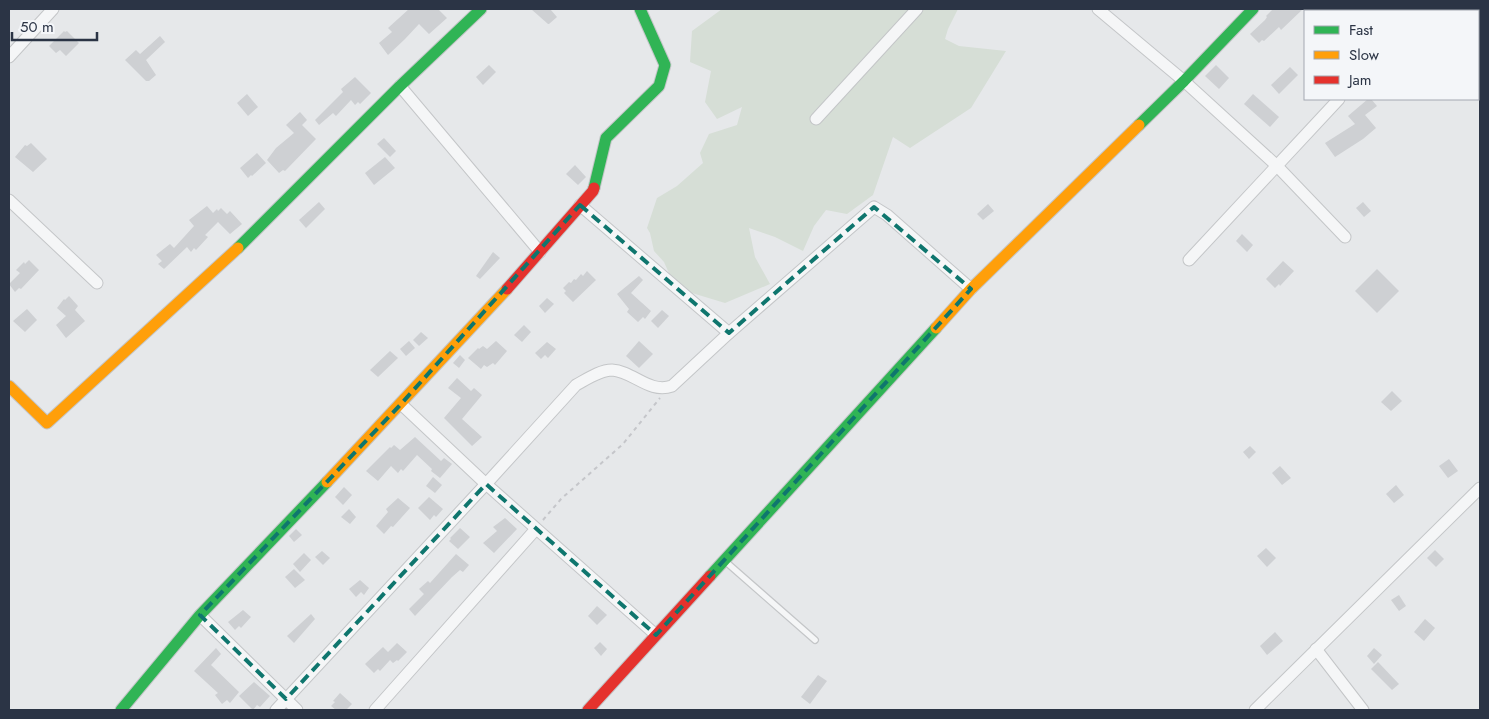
<svg xmlns="http://www.w3.org/2000/svg" width="1489" height="719" viewBox="0 0 1489 719" font-family="Jost,sans-serif">
<style>
.green{fill:#d6ded6}
.building{fill:#ced0d3}
.lines{fill:none;stroke-linecap:round;stroke-linejoin:round}
.lane-casing{stroke:#c4c6c8;stroke-width:8}
.street-casing{stroke:#c4c6c8;stroke-width:13}
.fast-casing{stroke:#c4c6c8;stroke-width:13}
.slow-casing{stroke:#c4c6c8;stroke-width:13}
.jam-casing{stroke:#c4c6c8;stroke-width:13}
.path{stroke:#c5c6ca;stroke-width:2;stroke-dasharray:4 4;stroke-linecap:butt}
.lane{stroke:#f5f6f7;stroke-width:5.5}
.street{stroke:#f5f6f7;stroke-width:11}
.fast{stroke:#30b455;stroke-width:11}
.slow{stroke:#ff9f0a;stroke-width:11}
.jam{stroke:#e5322d;stroke-width:11}
.marked{fill:none;stroke:#0f766e;stroke-width:4;stroke-dasharray:10 6;stroke-linejoin:round}
</style>
<rect width="100%" height="100%" fill="#e6e8ea"/>
<!-- green -->
<polygon class="green" points="722,9 958,9 948,29 945,39 959,46 1006,51 971,108 910,148 893,137 873,195 847,214 826,210 814,226 803,251 775,237 749,228 755,257 770,284 725,303 692,293 672,280 664,262 654,251 650,233 647,228 657,198 677,186 703,163 700,153 709,134 737,125 742,107 717,119 705,102 711,71 690,62 692,31"/>
<!-- building -->
<g class="building">
<polygon points="409,9 438,9 447,18 429,34 419,24 405,39 388,55 379,43 392,32 388,28"/>
<polygon points="531,9 550,9 557,17 549,24 548,24"/>
<polygon points="1273,9 1303,9 1281,30 1279,27 1264,41 1262,40 1259,43 1250,34 1265,20 1267,17 1266,16"/>
<polygon points="64,31 65,32 67,31 79,43 66,56 60,50 56,53 49,46"/>
<polygon points="160,36 165,42 146,60 156,75 149,81 146,81 125,60 136,50 140,54"/>
<polygon points="489,65 496,72 483,85 476,77"/>
<polygon points="1216,65 1229,78 1219,89 1205,76"/>
<polygon points="1290,67 1298,75 1279,94 1271,85"/>
<polygon points="355,77 371,93 360,104 358,102 355,105 351,100 336,116 333,113 319,125 315,120 343,92 341,89"/>
<polygon points="247,94 258,107 248,116 237,103"/>
<polygon points="1253,94 1279,117 1270,127 1244,104"/>
<polygon points="1368,99 1371,99 1377,106 1365,115 1376,128 1363,139 1335,157 1325,143 1355,124 1348,116"/>
<polygon points="300,112 307,120 302,125 316,139 285,171 283,170 279,173 267,160 276,148 294,133 286,125"/>
<polygon points="384,138 396,151 390,157 377,144"/>
<polygon points="31,143 47,159 33,172 15,157 25,145 27,146"/>
<polygon points="257,153 266,163 252,176 251,175 248,178 240,168"/>
<polygon points="385,157 395,168 374,185 365,173"/>
<polygon points="575,165 586,177 578,185 566,174"/>
<polygon points="319,202 325,209 306,228 299,220"/>
<polygon points="1363,202 1371,211 1364,217 1356,208"/>
<polygon points="988,204 994,211 983,220 977,214"/>
<polygon points="207,206 213,213 217,209 218,211 221,208 227,214 230,211 242,224 230,234 218,222 205,235 208,237 196,250 194,248 191,252 187,247 164,269 158,264 162,261 156,255 170,244 174,248 194,226 189,220"/>
<polygon points="1242,234 1253,245 1247,252 1236,241"/>
<polygon points="493,252 500,258 480,279 476,276"/>
<polygon points="29,260 39,270 21,289 19,288 15,292 9,284 20,273 16,270 24,262 25,264"/>
<polygon points="1283,261 1294,271 1280,286 1279,284 1275,288 1266,279"/>
<polygon points="1377,269 1399,291 1377,313 1355,291"/>
<polygon points="587,271 596,280 573,302 564,293 566,291 563,288 569,282 571,283 574,279 576,280 581,274 583,276"/>
<polygon points="639,276 643,280 631,293 651,311 645,319 643,317 638,322 627,312 629,309 617,294"/>
<polygon points="69,296 78,306 75,310 85,321 66,338 56,325 66,316 57,308 64,299 65,300"/>
<polygon points="547,298 554,304 545,313 539,306"/>
<polygon points="27,309 37,320 25,332 13,321"/>
<polygon points="662,310 669,316 658,328 651,321"/>
<polygon points="524,325 531,332 522,342 514,335"/>
<polygon points="421,332 428,338 419,346 413,340"/>
<polygon points="409,341 415,348 406,356 400,349"/>
<polygon points="496,341 507,351 495,365 493,363 487,367 484,365 481,369 468,358 478,348 479,349 483,346 487,349"/>
<polygon points="639,341 653,354 639,368 626,356"/>
<polygon points="547,342 556,349 548,358 545,355 541,359 535,353"/>
<polygon points="390,351 398,358 378,377 370,370"/>
<polygon points="460,355 465,360 459,368 453,363"/>
<polygon points="457,378 471,391 474,388 482,395 462,419 482,437 472,446 444,418 461,398 448,388"/>
<polygon points="1392,391 1402,401 1391,411 1381,402"/>
<polygon points="415,437 441,461 444,458 452,464 440,478 431,471 432,469 417,455 403,471 401,469 398,473 391,466 378,481 366,471 390,447 391,448 394,445 400,450"/>
<polygon points="1250,446 1256,452 1249,459 1243,452"/>
<polygon points="1449,459 1458,471 1448,478 1439,466"/>
<polygon points="1280,466 1291,478 1282,485 1272,473"/>
<polygon points="433,477 442,485 435,493 426,486"/>
<polygon points="1396,485 1404,495 1394,503 1386,494"/>
<polygon points="344,487 352,495 343,505 335,497"/>
<polygon points="429,497 443,509 436,517 434,515 430,520 418,508"/>
<polygon points="398,498 410,508 393,527 391,526 384,534 376,526 388,512 386,509"/>
<polygon points="349,509 356,517 350,524 341,517"/>
<polygon points="505,518 517,529 494,553 483,543 497,531 493,527"/>
<polygon points="460,528 470,537 458,549 449,541 451,539 450,538"/>
<polygon points="296,529 302,535 294,542 289,536"/>
<polygon points="1266,548 1276,558 1267,567 1257,556"/>
<polygon points="1435,550 1444,559 1436,567 1427,558"/>
<polygon points="322,551 330,558 323,565 315,557"/>
<polygon points="304,553 311,560 300,572 293,564"/>
<polygon points="456,554 469,565 463,572 460,570 452,577 415,616 409,609 424,594 419,589 428,581 430,583"/>
<polygon points="294,569 305,580 295,588 285,577"/>
<polygon points="360,580 369,588 364,595 361,592 356,597 349,589"/>
<polygon points="1399,595 1406,606 1399,611 1391,600"/>
<polygon points="597,606 607,615 597,625 588,616"/>
<polygon points="243,610 251,617 241,628 239,626 235,630 228,622"/>
<polygon points="311,614 315,619 294,643 287,636"/>
<polygon points="1425,619 1435,628 1424,641 1414,632"/>
<polygon points="1275,632 1283,641 1267,655 1260,646"/>
<polygon points="600,642 607,649 601,656 594,648"/>
<polygon points="397,643 407,652 398,661 397,660 393,663 390,660 380,671 378,669 374,673 365,664 383,647 388,652"/>
<polygon points="216,648 221,654 211,665 239,692 230,703 227,700 222,704 215,695 218,693 194,671"/>
<polygon points="1374,648 1382,655 1374,664 1367,656"/>
<polygon points="1378,662 1399,684 1392,690 1371,669"/>
<polygon points="818,675 827,681 810,704 801,697"/>
<polygon points="254,682 270,696 260,707 257,705 253,710 239,696"/>
<polygon points="340,693 352,704 346,710 336,710 331,706 335,702 333,701"/>
</g>
<g class="lines">
<defs>
<polyline id="lane" points="726,562 815,640"/>
<g id="street">
<polyline points="1098,9 1184,81 1276,165 1345,237"/>
<polyline points="1423,11 1425,9"/>
<polyline points="9,57 53,9"/>
<polyline points="400,86 540,252"/>
<polyline points="816,119 917,9"/>
<polyline points="9,200 97,283"/>
<polyline points="580,205 729,333 874,207 887,215 971,289"/>
<polyline points="1189,260 1339,99"/>
<polyline points="401,404 486,484 656,635"/>
<polyline points="200,615 297,710"/>
<polyline points="1316,649 1363,710"/>
<path d="M 276,710 L 486,484 L 576,385 C 587,379 600,370 612,370 C 633,371 649,394 672,386 L 729,333"/>
<polyline points="375,710 536,529"/>
<polyline points="1255,710 1480,488"/>
</g>
<g id="fast">
<polyline points="1139,125 1184,81 1253,9"/>
<polyline points="594,188 606,138 659,86 665,65 640,9"/>
<polyline points="238,248 400,86 481,9"/>
<polyline points="710,576 936,328"/>
<polyline points="121,710 200,615 327,482"/>
</g>
<g id="slow">
<polyline points="936,328 971,289 1139,125"/>
<polyline points="9,386 47,423 238,248"/>
<polyline points="327,482 507,289"/>
</g>
<g id="jam">
<polyline points="507,289 593,191 594,188"/>
<polyline points="588,710 710,576"/>
</g>
</defs>
<!-- lane casing -->
<use href="#lane" class="lane-casing"/>
<!-- street casing -->
<use href="#street" class="street-casing"/>
<!-- fast casing -->
<use href="#fast" class="fast-casing"/>
<!-- slow casing -->
<use href="#slow" class="slow-casing"/>
<!-- jam casing -->
<use href="#jam" class="jam-casing"/>
<!-- path -->
<polyline class="path" points="543,520 561,499 623,444 660,398"/>
<!-- lane -->
<use href="#lane" class="lane"/>
<!-- street -->
<use href="#street" class="street"/>
<!-- fast -->
<use href="#fast" class="fast"/>
<!-- slow -->
<use href="#slow" class="slow"/>
<!-- jam -->
<use href="#jam" class="jam"/>
</g>
<!-- marked area -->
<path class="marked" d="M 580,205 L 729,333 L 874,207 L 971,289 L 656,635 L 486,484 L 286,699 L 200,615 L 401,404 Z"/>
<!-- border -->
<rect width="1489" height="719" fill="none" stroke="#2b3445" stroke-width="20"/>
<!-- legend -->
<rect x="1304" y="10" width="175" height="90" fill="#f4f6f9" stroke="#a4a8b1"/>
<rect x="1314" y="26" width="25" height="8" fill="#30b455" stroke="#a4a8b1"/>
<text x="1349" y="35" font-size="15" fill="#2b3445">Fast</text>
<rect x="1314" y="51" width="25" height="8" fill="#ff9f0a" stroke="#a4a8b1"/>
<text x="1349" y="60" font-size="15" fill="#2b3445">Slow</text>
<rect x="1314" y="76" width="25" height="8" fill="#e5322d" stroke="#a4a8b1"/>
<text x="1349" y="85" font-size="15" fill="#2b3445">Jam</text>
<!-- scale -->
<path d="M12 32v8h85v-8" fill="none" stroke="#2b3445" stroke-width="2.5"/>
<text x="20" y="32" font-size="15" fill="#2b3445" stroke="#f4f6f9" stroke-width="4" paint-order="stroke">50 m</text>
</svg>
